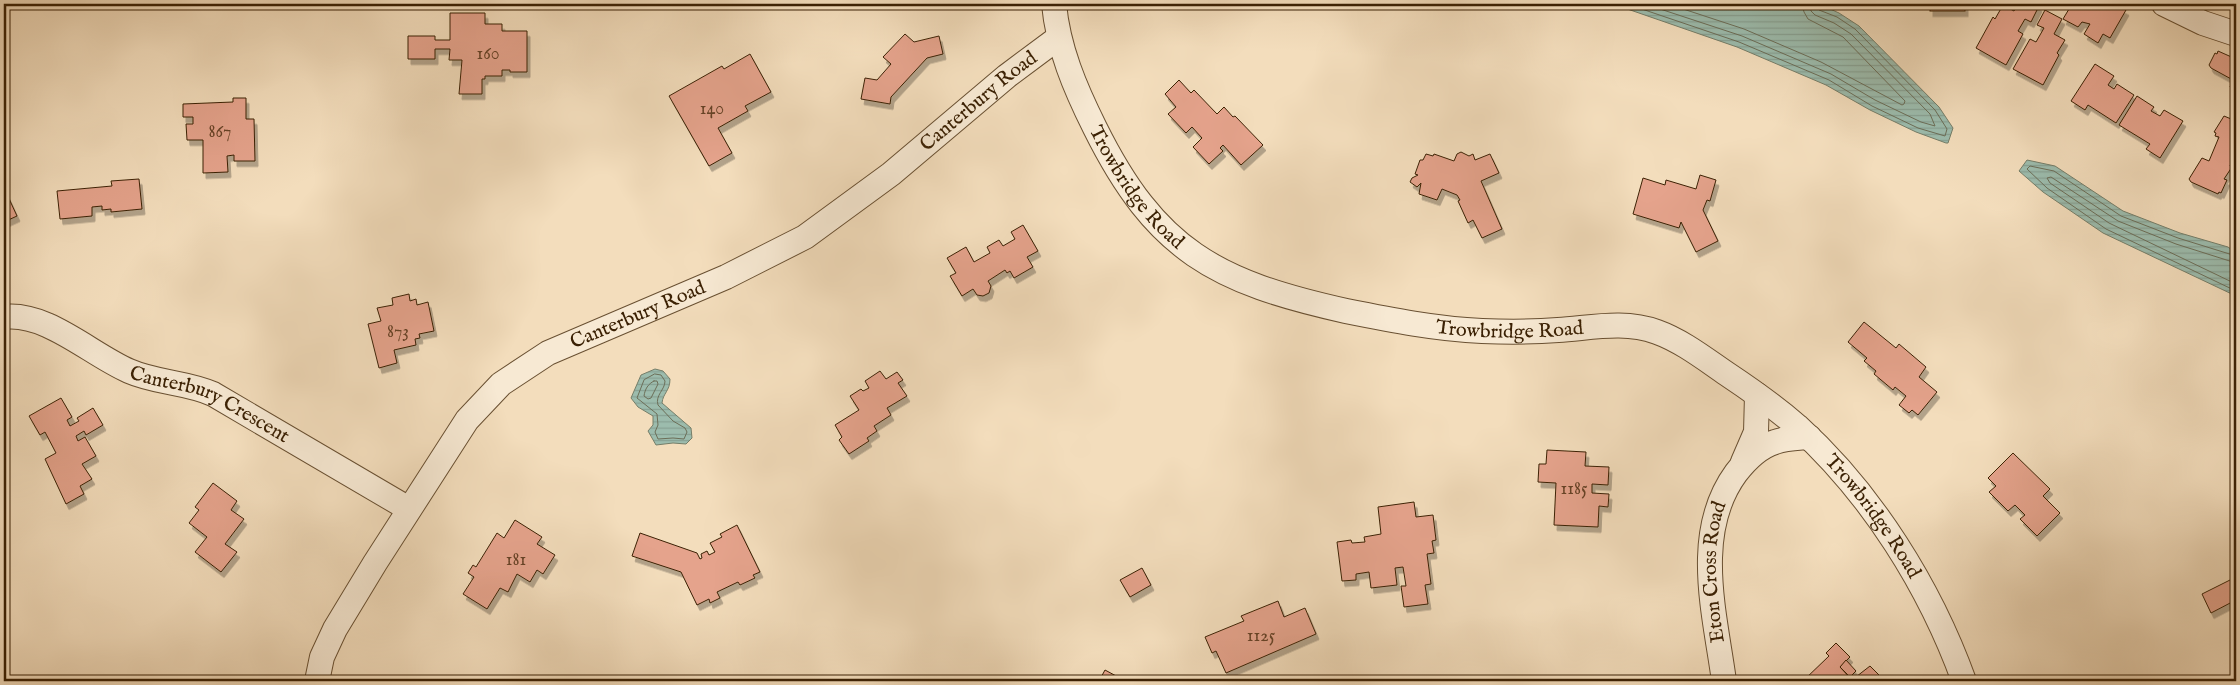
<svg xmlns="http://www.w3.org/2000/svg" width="2240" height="685" viewBox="0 0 2240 685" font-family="'IM FELL English',serif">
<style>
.water{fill:url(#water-rules);stroke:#757e69}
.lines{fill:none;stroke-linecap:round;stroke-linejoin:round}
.shore{stroke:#6c6e58;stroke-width:1}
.building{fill:#e5a38c;stroke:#3b2104;filter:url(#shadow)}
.minor-casing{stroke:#695032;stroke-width:26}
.minor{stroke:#f7e9d3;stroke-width:24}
.labels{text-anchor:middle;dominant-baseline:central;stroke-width:4;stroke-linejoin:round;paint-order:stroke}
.number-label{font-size:18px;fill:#664226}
.street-label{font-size:20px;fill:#3b2104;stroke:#f7e9d3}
</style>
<defs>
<pattern id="water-rules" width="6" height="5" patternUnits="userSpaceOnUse" patternTransform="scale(1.25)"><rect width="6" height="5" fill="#9cbcad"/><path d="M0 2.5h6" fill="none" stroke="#87a193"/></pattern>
<filter id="shadow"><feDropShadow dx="3" dy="5.5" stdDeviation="0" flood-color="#0004"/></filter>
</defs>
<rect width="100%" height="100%" fill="#f3ddbc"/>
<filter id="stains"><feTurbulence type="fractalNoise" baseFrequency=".004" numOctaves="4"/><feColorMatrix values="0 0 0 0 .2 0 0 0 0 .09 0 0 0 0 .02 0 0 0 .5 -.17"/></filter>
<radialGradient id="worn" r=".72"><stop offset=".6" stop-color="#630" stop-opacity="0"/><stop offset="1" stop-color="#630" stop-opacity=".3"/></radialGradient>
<!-- water -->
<g class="water">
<polygon points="1613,4 1819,4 1839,13 1859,26 1939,107 1953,128 1948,143 1946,143 1916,132 1870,110 1826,85 1737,47"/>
<polygon points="2027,160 2055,166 2123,211 2180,233 2228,247 2236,253 2236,296 2103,233 2043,192 2019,171"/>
<path d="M 655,369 L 663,371 L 670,379 C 670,391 663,393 662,403 L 691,428 L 692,438 L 686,444 L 673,443 L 656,445 L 648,431 L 653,425 L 653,416 L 638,407 L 631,398 L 641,375 Z"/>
</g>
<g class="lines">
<!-- shore -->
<g class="shore">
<polyline points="1627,4 1739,42 1829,80 1872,106 1918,128 1945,136 1947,129 1935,110 1855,29 1837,17 1819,10 1816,4"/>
<polyline points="1645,4 1742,36 1831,74 1875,100 1921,122 1935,126 1930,114 1851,34 1834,23 1815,15 1811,11 1810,4"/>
<polyline points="1668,4 1744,29 1821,62 1902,105 1904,104 1905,101 1843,37 1808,19 1804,12 1802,4"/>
<polyline points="2236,256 2178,238 2121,216 2054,171 2030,166 2027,169 2047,188 2106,229 2236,291"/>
<polyline points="2236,263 2176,244 2118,221 2051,177 2047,178 2050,183 2109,223 2236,284"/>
<path d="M 655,374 L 661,375 L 665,381 C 665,390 655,395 658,405 L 673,421 L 685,428 L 687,432 L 684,439 L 673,438 L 658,439 L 655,432 L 658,425 L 657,414 L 637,398 L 644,380 Z"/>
<path d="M 654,381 L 657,381 L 658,384 L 651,398 L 648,399 L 644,396 C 645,389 648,384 654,381 Z"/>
</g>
</g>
<!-- building -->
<g class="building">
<rect x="1930" y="4" width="35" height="7"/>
<polygon points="2018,4 2035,4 2039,6 2031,22 2025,19 2018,31 2023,34 2006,65 1976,48 1993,17 1995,19 2003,5 2014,11"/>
<polygon points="2072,4 2115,4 2126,10 2110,38 2103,34 2098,43 2084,34 2090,24 2082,22 2078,27 2063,19"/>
<polygon points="2045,10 2062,19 2054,34 2065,40 2057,53 2059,55 2043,85 2013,69 2030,39 2036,42 2044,28 2037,25"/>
<polygon points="450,13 485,13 485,24 502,24 502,31 527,31 527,72 510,72 510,70 502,70 502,76 485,76 485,79 482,79 482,94 459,94 462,60 449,60 450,49 435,49 435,59 408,59 408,36 435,36 435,40 450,40"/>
<polygon points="905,34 914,42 939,36 943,54 927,58 891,97 890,104 861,99 865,78 877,80 891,64 883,57"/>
<polygon points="2218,51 2236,59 2236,90 2230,87 2233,80 2211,68 2209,65 2215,53 2217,54"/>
<polygon points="750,54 771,92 745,106 748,111 718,128 732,153 709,166 669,96 722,66 724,69"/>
<polygon points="2095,64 2114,76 2108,85 2114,89 2117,84 2134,95 2116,123 2088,105 2085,110 2071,101"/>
<polygon points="1179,80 1191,93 1194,90 1217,114 1224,107 1233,117 1235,116 1263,145 1241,165 1223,145 1220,148 1223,151 1209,164 1193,147 1202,138 1192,127 1186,133 1168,114 1176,107 1165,94"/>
<polygon points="2137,96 2154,107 2151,111 2160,116 2164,110 2183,121 2160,158 2146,149 2150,144 2119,125"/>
<polygon points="233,98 246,98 246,119 254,119 255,161 234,161 234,155 227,156 228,172 203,173 203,140 187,140 186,124 193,124 193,117 183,117 183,104 233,102"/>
<polygon points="2224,116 2236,121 2236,153 2230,166 2232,167 2224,179 2227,180 2221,193 2219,192 2218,194 2191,182 2189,179 2202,158 2209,161 2219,137 2215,136 2216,133 2214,132"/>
<polygon points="1461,152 1469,156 1473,154 1475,160 1490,154 1499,173 1481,181 1502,229 1482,238 1473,220 1468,223 1458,201 1460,200 1457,195 1442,189 1437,200 1419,194 1421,183 1417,187 1410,182 1412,178 1418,175 1415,174 1420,160 1423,160 1426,154 1433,156 1434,154 1454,161 1457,154"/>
<polygon points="1700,175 1716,180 1710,201 1707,200 1703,210 1718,241 1696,252 1681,222 1679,228 1633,214 1643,178 1665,185 1666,180 1696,189"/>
<polygon points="139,179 142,209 111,212 111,209 102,210 102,206 92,207 92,216 60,219 57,191 112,186 111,181"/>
<polygon points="5,190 17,216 4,222 4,191"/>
<polygon points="1023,225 1038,251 1027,257 1033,267 1014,278 1010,271 1007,273 1005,270 988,281 991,286 989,293 983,296 977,295 973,289 962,296 950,276 956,273 947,258 966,247 974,262 990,253 987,247 999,240 1003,246 1015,239 1011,232"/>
<polygon points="409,294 410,301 416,299 417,305 428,302 434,331 419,334 420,338 415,339 416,345 394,350 397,363 379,368 368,324 381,321 377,308 393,305 392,298"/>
<polygon points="1864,322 1896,348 1899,344 1926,367 1919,377 1937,392 1918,415 1912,410 1909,413 1899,405 1906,396 1895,387 1893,390 1874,374 1876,371 1864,361 1867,358 1848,342"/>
<polygon points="880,371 886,379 897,372 903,380 898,383 907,396 887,408 891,415 874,426 877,431 867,438 869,441 849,454 839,440 842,437 835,425 859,410 850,396 861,389 863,391 869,388 865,381"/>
<polygon points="61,398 72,417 67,420 70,426 79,421 77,418 93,408 103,425 86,435 84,431 76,436 78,441 85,437 96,456 82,464 92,479 80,486 84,494 66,504 45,459 56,453 45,432 40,435 29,416"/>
<polygon points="1547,450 1586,452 1585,466 1609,467 1608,485 1592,484 1592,493 1609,494 1608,507 1599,506 1598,527 1554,525 1556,483 1538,482 1539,464 1546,464"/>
<polygon points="2013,453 2050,489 2043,496 2060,513 2037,536 2020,519 2025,515 2015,505 2008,511 1989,492 1996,486 1988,478"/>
<polygon points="213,483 237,501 231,510 244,519 225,544 237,552 221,572 195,552 207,537 189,523 199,510 195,507"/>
<polygon points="1414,502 1416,517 1433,515 1436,540 1432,541 1434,553 1427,554 1431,584 1425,585 1428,604 1404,607 1401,586 1406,586 1403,567 1395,568 1397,585 1371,588 1369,572 1356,574 1356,580 1342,581 1337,542 1351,540 1352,543 1365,542 1364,537 1381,534 1378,507"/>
<polygon points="515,520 542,537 537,544 555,555 543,574 537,570 530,582 517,574 508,592 500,588 487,609 463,594 474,577 468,573 473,565 476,567 497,533 504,538"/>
<polygon points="737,525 760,572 753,575 755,578 740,585 738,582 717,592 720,598 710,603 709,599 697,605 681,572 632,556 640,533 697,553 700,559 702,558 701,554 707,551 709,555 715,552 710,543 722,537 720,534"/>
<polygon points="1142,568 1151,585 1130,597 1120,580"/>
<polygon points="2234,578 2236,582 2236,607 2234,601 2211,613 2202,594"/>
<polygon points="1278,601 1284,617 1305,608 1316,634 1226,673 1216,651 1212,653 1205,637 1244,621 1241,616"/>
<polygon points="1836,643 1850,657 1840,667 1852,680 1870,666 1884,680 1806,681 1804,680 1829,656 1826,653"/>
<polygon points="1846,660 1856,671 1850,677 1840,667"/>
<polygon points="1105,670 1118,677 1116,681 1099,681"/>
</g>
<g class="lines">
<defs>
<g id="minor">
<path id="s1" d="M 1054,4 C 1058,48 1075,88 1095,128 C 1156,251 1216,282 1346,311 C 1391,320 1436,329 1482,331 C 1508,332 1533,332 1558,330 C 1591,328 1624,320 1657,332 C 1682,341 1705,359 1727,374 C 1751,390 1775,407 1797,426 C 1872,494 1930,587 1964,681"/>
<polyline points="2164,4 2203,23 2236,34"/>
<path id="s2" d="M 4,317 C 47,312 90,354 129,371 C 156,383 186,382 213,394 L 409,509"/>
<polyline points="1743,462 1756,432 1757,395"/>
<path id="s3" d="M 317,681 L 322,657 L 335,629 L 375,563 L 467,420 L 501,384 L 548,353 L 726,277 L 805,237 L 891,174 L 1007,76 L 1058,38"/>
<path id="s4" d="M 1724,681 C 1715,614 1692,533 1736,473 C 1746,460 1759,447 1775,442 C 1785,438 1797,438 1809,437"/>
</g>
</defs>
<!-- minor casing -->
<use href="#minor" class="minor-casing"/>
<!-- minor -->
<use href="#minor" class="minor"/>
</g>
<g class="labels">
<!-- number labels -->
<g class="number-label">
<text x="488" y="54">160</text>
<text x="712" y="109">140</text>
<text x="220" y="132">867</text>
<text x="398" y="332">873</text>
<text x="1574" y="489">1185</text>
<text x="516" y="560">181</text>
<text x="1261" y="636">1125</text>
</g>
<!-- street labels -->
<g class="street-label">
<text stroke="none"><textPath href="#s3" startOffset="911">Canterbury Road</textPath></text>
<text stroke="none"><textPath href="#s1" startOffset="204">Trowbridge Road</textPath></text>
<text stroke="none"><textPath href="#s3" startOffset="506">Canterbury Road</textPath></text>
<text stroke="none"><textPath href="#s1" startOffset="622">Trowbridge Road</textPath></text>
<text stroke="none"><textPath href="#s2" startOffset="226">Canterbury Crescent</textPath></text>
<text stroke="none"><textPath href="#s1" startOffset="1058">Trowbridge Road</textPath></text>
<text stroke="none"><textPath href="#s4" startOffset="110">Eton Cross Road</textPath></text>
</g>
</g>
<!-- margin -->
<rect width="2240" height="685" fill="none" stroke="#f3ddbc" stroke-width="20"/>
<rect x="5" y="5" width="2230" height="675" fill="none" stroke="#3b2104" stroke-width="2.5"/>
<rect x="10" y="10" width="2220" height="665" fill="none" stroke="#3b2104"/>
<rect width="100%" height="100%" filter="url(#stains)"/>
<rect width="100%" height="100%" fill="url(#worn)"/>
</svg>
